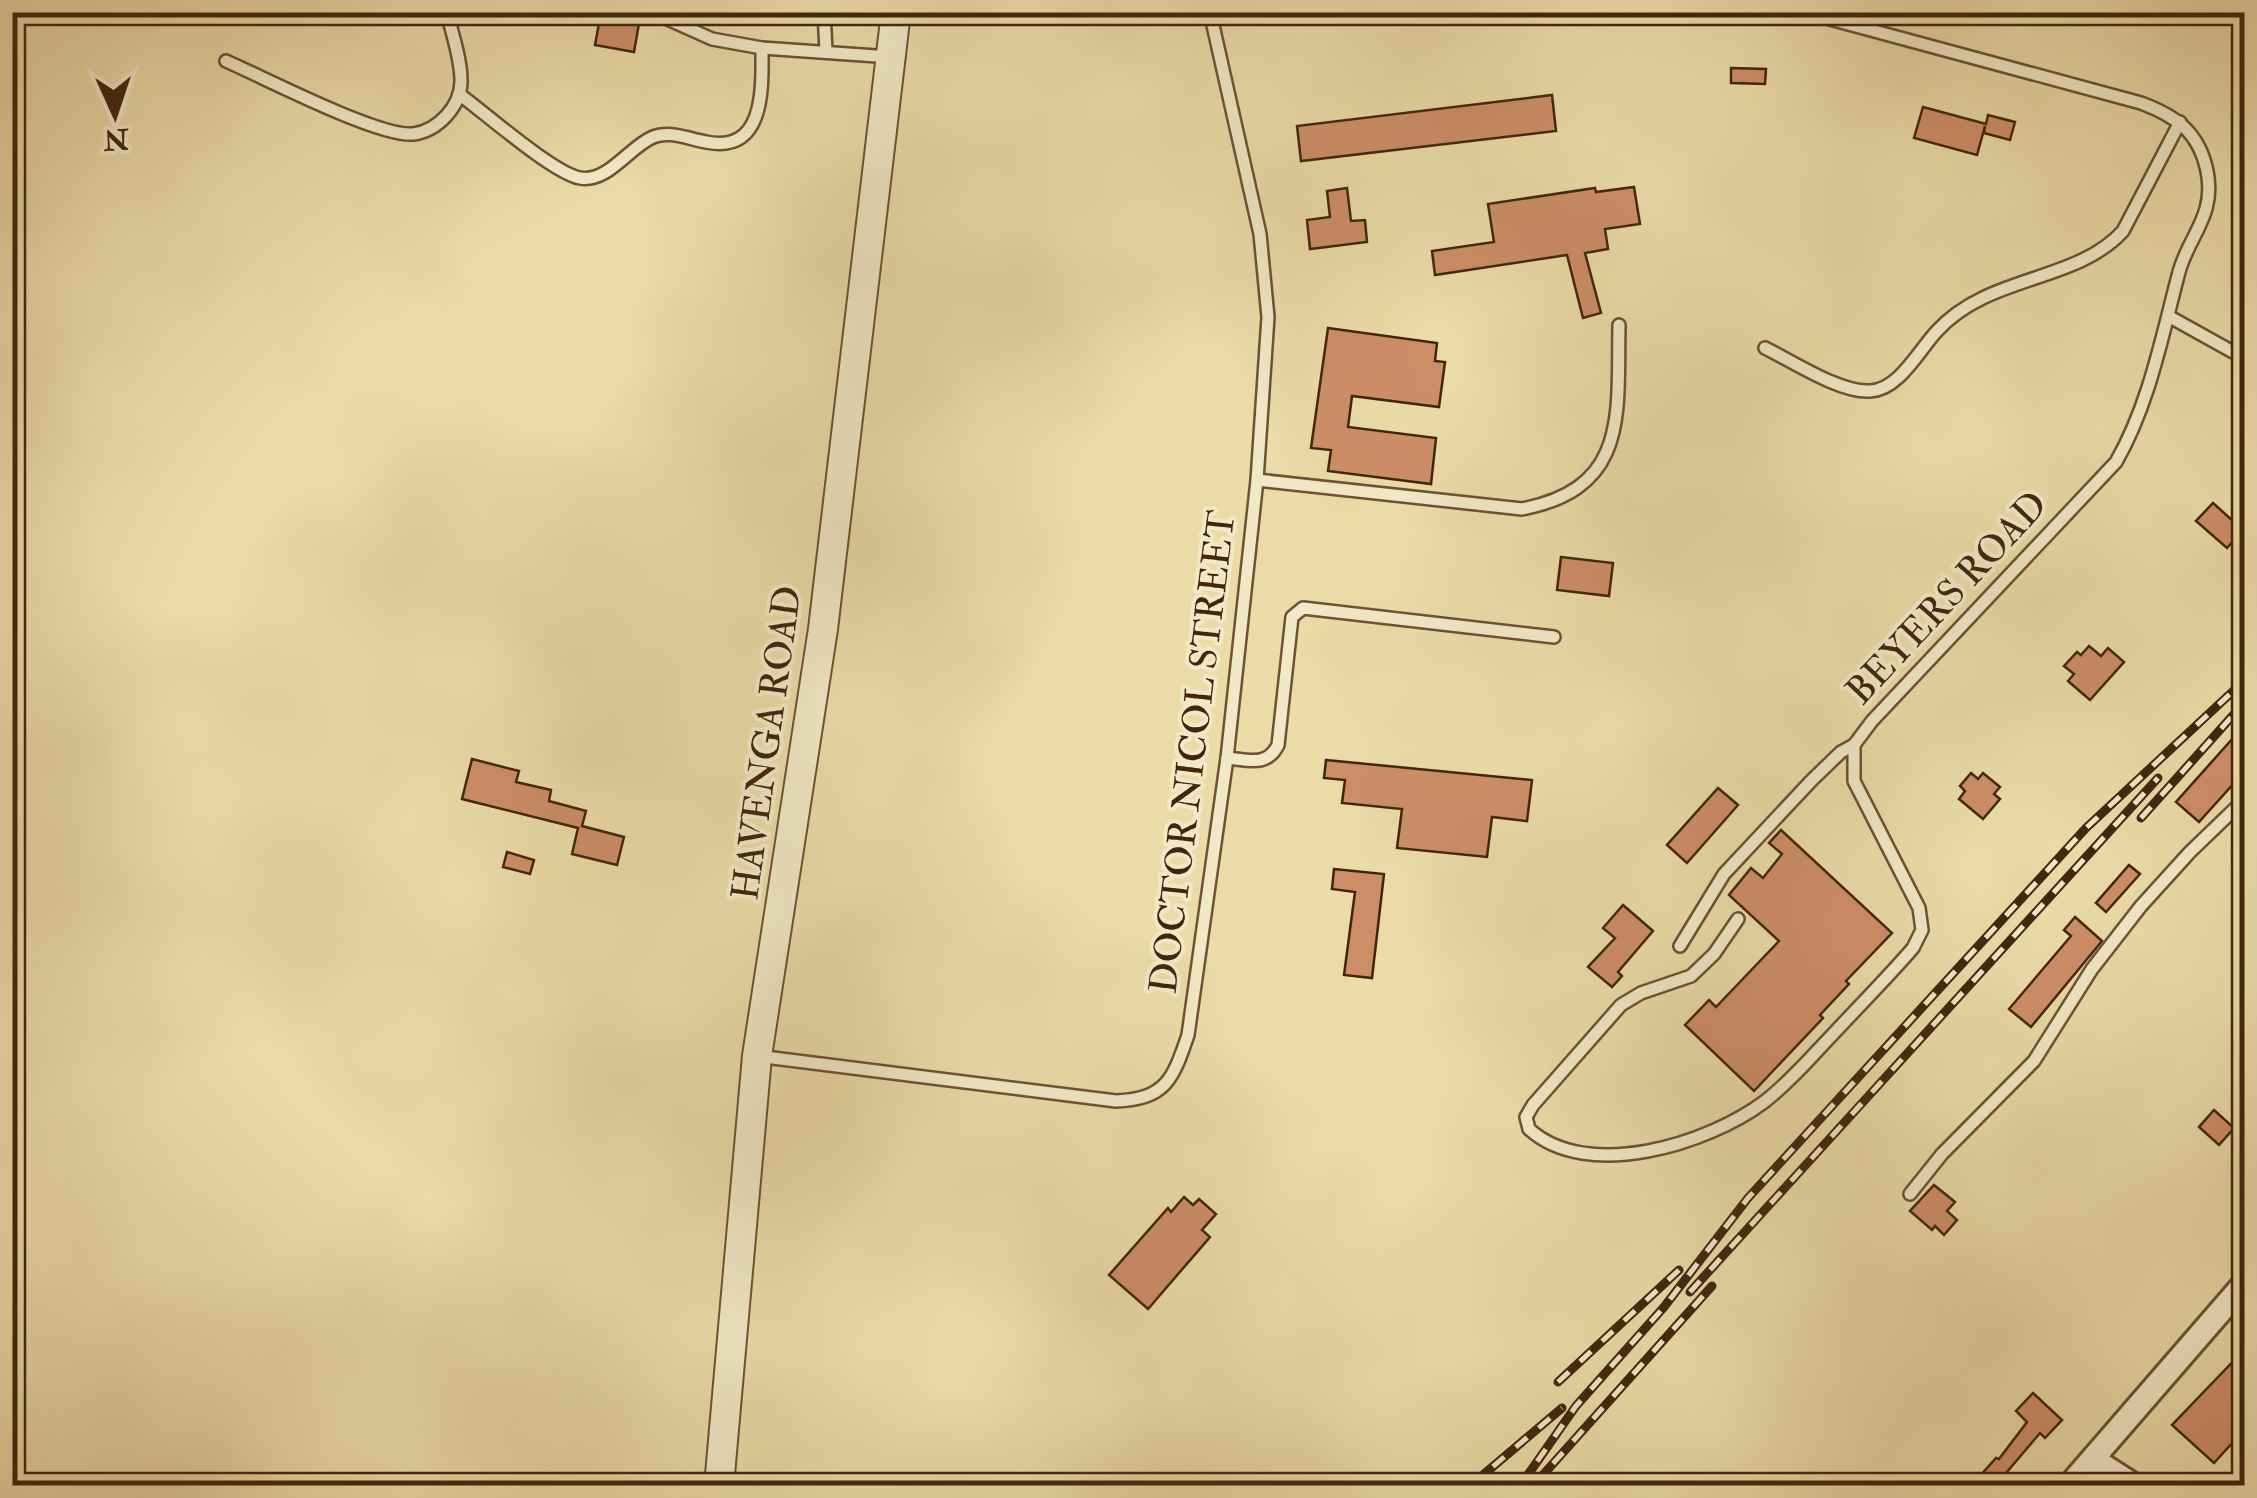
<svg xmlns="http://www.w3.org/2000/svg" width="2257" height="1498" viewBox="0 0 2257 1498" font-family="'IM FELL Double Pica',serif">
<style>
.building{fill:#cd8e67;stroke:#41260e;stroke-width:2.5}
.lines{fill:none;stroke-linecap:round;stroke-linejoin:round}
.service-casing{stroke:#6b5334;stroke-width:16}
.minor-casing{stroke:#6b5334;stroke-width:28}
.tertiary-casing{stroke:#6b5334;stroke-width:32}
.service{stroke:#f1e8c6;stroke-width:11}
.minor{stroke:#f1e8c6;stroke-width:22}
.tertiary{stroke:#f1e8c6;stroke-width:28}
.rail-casing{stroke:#41260e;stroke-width:9}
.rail{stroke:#f1e8c6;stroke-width:5;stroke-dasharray:15;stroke-linecap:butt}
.labels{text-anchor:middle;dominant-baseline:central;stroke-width:8;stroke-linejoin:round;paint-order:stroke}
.street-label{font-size:38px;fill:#41260e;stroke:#f1e8c6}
</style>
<rect width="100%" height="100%" fill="#eadba7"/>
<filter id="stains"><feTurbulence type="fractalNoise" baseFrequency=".002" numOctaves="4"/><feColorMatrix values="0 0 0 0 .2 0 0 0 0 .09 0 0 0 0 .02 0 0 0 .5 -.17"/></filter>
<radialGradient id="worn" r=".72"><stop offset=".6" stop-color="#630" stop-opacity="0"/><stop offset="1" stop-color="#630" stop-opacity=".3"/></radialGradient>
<!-- building -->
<g class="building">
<polygon points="601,12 641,12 634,52 595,45"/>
<polygon points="1731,68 1766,69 1765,84 1731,83"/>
<polygon points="1552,95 1556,131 1301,161 1297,126"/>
<polygon points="1923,107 1986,124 1988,115 2015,122 2010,140 1984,133 1985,126 1977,155 1914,138"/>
<polygon points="1634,187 1640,224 1605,229 1608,249 1585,253 1601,313 1583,318 1567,255 1435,275 1432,251 1494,242 1488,204 1595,188 1596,192"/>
<polygon points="1347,188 1351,221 1365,220 1367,242 1310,249 1307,220 1330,217 1327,191"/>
<polygon points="1328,328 1437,343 1435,361 1445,362 1439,407 1352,396 1348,427 1436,438 1431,484 1328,471 1331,450 1311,448"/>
<polygon points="2213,503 2243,530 2227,548 2196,521"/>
<polygon points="1561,557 1613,563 1609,596 1557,590"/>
<polygon points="2089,646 2101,656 2108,648 2124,662 2090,700 2068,681 2074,674 2064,666 2077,652 2081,655"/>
<polygon points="2233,738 2244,749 2244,772 2199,822 2176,802"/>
<polygon points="472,759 519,771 516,782 551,790 549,801 586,811 582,826 624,837 617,865 572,854 578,828 462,799"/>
<polygon points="1326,760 1532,780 1527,821 1492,817 1487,857 1397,848 1402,809 1342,803 1345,780 1324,778"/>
<polygon points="1971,773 1978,779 1983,773 2000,787 1994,794 2000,799 1983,819 1959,799 1965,791 1960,786"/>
<polygon points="1718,788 1738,805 1687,863 1667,845"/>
<polygon points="1781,830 1892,933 1846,981 1849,984 1820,1015 1823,1018 1754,1091 1685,1025 1709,1000 1716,1007 1779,941 1729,895 1751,868 1763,878 1782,854 1769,843"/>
<polygon points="507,852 534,860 530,874 503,867"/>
<polygon points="2129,865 2140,874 2106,912 2096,903"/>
<polygon points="1334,869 1384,874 1372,978 1344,975 1355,892 1332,889"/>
<polygon points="1623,905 1653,931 1618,972 1622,976 1612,987 1588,967 1615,938 1603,928"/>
<polygon points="2075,917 2102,941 2031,1027 2009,1009 2071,936 2064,930"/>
<polygon points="2214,1110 2234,1128 2219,1145 2199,1127"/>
<polygon points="1934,1185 1955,1202 1947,1211 1957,1220 1944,1235 1935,1226 1932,1230 1910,1211"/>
<polygon points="1184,1197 1193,1205 1199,1199 1216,1214 1202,1230 1210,1237 1148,1309 1109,1275 1168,1208 1171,1212"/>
<polygon points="2244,1350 2244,1430 2214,1463 2172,1425"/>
<polygon points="2033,1393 2062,1420 2045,1438 2040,1433 1995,1486 1971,1486 1996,1458 1999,1459 2027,1422 2016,1411"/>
</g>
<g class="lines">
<defs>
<g id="service">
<polyline points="652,12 712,39 762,48 891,57"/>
<polyline points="824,12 826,51"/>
<path d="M 226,61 C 263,77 378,137 413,134 C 438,131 461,106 461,81 C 461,58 452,34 447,12"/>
<path d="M 459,94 C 485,113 553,173 580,178 C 608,183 629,147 653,137 C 670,130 688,139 706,142 C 766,154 762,87 762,48"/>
<polyline points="2170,317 2233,352 2244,354"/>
<path d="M 1765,348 C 1792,361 1840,393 1870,391 C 1899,390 1919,350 1937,331 C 1989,274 2076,283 2123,231 L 2180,122"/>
<path d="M 1257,480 L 1522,509 C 1630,488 1617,413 1619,325"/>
<path d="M 1227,758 C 1249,760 1267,767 1278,745 L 1292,617 L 1303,608 L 1554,637"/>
<path d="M 1738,919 L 1714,954 L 1691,976 L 1641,993 L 1621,1005 L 1533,1105 L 1526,1117 L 1529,1129 C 1587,1182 1708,1144 1764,1102 C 1790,1082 1812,1056 1835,1032 C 1861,1004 1888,977 1913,948 L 1922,930 L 1919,908 L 1854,781 L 1854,745 L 1872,721 L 2116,462 C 2149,405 2162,336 2179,272 C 2189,235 2216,216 2207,171 C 2199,132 2176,116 2141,103 L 1804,12"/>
<polyline points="1680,946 1724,874 1811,781 1841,752 1854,745"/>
<path d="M 757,1056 L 1116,1101 C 1166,1099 1173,1079 1188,1035 L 1227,758 L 1257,480 L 1268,317 L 1260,234 L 1210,12"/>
<polyline points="1910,1194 1942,1154 2034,1061 2092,969 2141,906 2190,852 2244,800"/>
</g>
<g id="minor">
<polyline points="2093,1459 2135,1486"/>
<polyline points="2069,1486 2244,1284"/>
</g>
<polyline id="tertiary" points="719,1486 757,1056 823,629 896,12"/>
</defs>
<!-- service casing -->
<use href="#service" class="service-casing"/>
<!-- minor casing -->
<use href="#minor" class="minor-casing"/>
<!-- tertiary casing -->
<use href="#tertiary" class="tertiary-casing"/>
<!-- service -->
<use href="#service" class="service"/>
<!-- minor -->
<use href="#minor" class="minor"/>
<!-- tertiary -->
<use href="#tertiary" class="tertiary"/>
<defs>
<g id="rail">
<polyline points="2141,818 2244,703"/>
<polyline points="1690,1292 2158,778"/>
<polyline points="1558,1382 1679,1270"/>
<polyline points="1470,1486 1562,1408"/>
<polyline points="1520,1486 1576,1406 1664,1307 1748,1198 2086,828 2244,681"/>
<polyline points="1533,1486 1712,1286"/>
</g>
</defs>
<!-- rail casing -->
<use href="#rail" class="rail-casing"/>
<!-- rail -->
<use href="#rail" class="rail"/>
</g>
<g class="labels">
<!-- street labels -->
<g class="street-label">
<text transform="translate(1947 598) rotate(-47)">BEYERS ROAD</text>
<text transform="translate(767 743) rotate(-82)">HAVENGA ROAD</text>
<text transform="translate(1193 752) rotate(-83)">DOCTOR NICOL STREET</text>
</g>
</g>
<!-- margin -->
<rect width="2257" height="1498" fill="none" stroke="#eadba7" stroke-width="50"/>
<rect x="15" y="15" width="2227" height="1468" fill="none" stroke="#41260e" stroke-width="5"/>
<rect x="25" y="25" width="2207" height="1448" fill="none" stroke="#41260e" stroke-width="2.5"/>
<!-- north arrow -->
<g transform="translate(115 115) rotate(177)" stroke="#f1e8c6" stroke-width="8" paint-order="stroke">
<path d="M0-8L18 38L0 25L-18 38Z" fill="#41260e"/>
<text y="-15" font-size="28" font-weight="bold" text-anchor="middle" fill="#41260e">N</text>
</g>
<rect width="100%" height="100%" filter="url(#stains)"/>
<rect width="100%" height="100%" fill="url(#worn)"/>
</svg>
